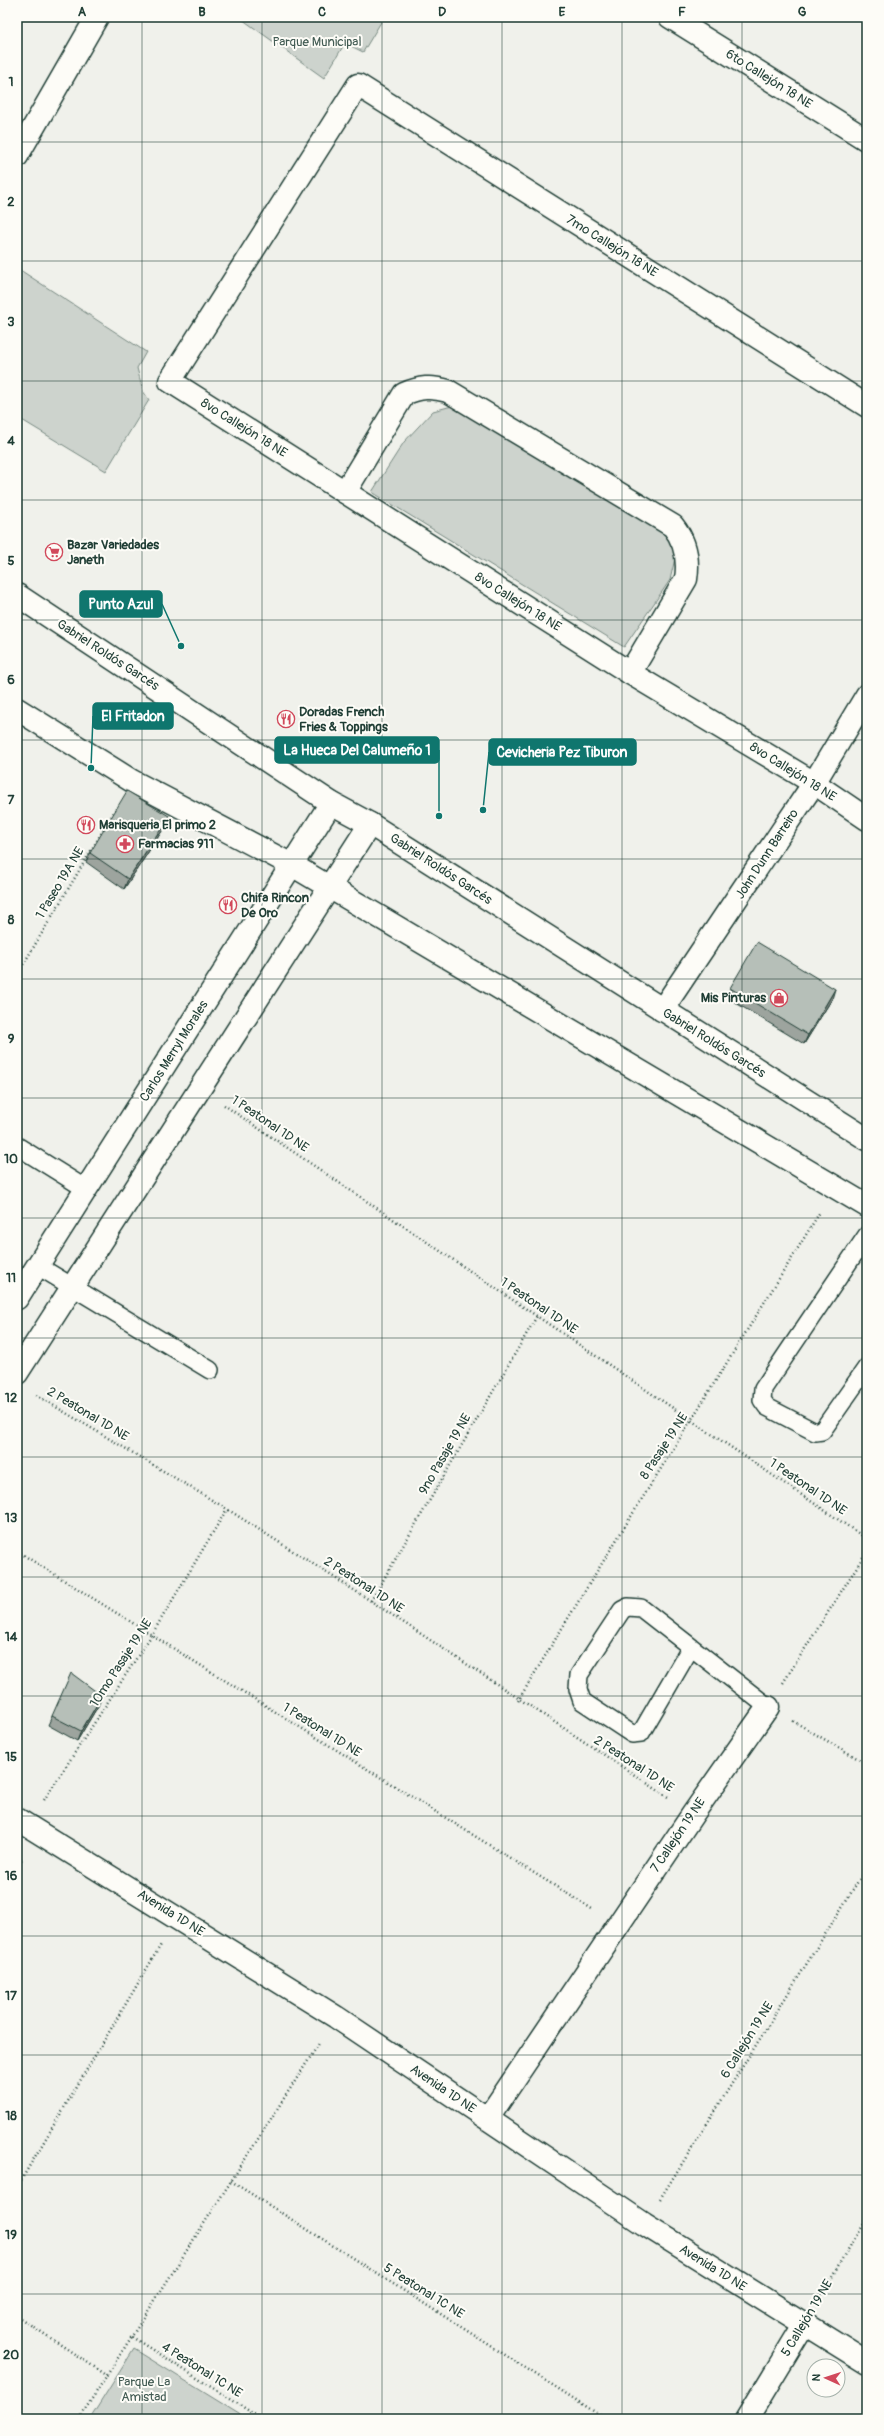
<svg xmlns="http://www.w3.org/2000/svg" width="884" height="2436" viewBox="0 0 884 2436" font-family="Pangolin,sans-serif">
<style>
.green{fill:#cdd3cd;stroke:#768880}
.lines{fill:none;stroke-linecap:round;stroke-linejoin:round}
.service-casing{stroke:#1f3d34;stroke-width:20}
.minor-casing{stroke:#1f3d34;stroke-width:25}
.tertiary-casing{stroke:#1f3d34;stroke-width:25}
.secondary-casing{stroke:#1f3d34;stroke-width:25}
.path{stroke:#1f3d34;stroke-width:2.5;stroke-dasharray:1 3;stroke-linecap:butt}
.service{stroke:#fdfcf7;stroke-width:17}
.minor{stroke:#fdfcf7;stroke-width:22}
.tertiary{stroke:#fdfcf7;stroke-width:22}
.secondary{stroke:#fdfcf7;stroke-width:22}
.wall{fill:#9da49e;stroke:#1f3d34}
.shaded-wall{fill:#7f8681;stroke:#1f3d34}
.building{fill:#b6bfb8;stroke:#1f3d34}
.grid{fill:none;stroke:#1f3d34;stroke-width:1;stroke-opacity:0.55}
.labels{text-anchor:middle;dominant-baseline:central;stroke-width:4;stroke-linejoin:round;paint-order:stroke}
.park-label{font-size:13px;fill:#425b53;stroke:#fdfcf7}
.street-label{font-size:13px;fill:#1f3d34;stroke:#fdfcf7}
.poi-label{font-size:13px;font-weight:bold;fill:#1f3d34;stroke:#fdfcf7;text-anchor:start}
.leader{fill:none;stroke:#0f766e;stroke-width:1.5}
.callout-dot{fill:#0f766e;stroke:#fdfcf7;stroke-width:1.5}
.callout{fill:#0f766e;stroke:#0f766e;stroke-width:1.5}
.callout-label{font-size:14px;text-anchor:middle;font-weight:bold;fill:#fff}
.neatline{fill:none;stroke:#1f3d34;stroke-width:1.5}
.grid-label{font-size:13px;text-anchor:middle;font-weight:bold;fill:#1f3d34}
</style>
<rect width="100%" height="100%" fill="#f0f1eb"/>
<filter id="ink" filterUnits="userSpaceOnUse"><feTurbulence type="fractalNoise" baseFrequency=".025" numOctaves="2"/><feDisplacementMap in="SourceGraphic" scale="8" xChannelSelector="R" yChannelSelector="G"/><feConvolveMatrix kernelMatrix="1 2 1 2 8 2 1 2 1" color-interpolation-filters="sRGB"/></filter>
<g filter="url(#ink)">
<!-- green -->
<g class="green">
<polygon points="239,17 384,17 363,52 345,43 324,78"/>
<polygon points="17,268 146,352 137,368 143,391 149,400 106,471 17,417"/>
<polygon points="456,405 666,532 676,554 670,580 624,647 372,492 404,442 433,411"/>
<polygon points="134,2349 247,2419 90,2419"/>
</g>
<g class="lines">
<defs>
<g id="service">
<polyline points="17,1146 86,1189"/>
<polyline points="867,1235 763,1389 762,1400 767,1407 815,1432 822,1431 867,1367"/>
<polyline points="38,1266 210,1370"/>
<polyline points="691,1647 641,1733 632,1734 582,1701 578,1689 579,1675 622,1610 628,1607 641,1608 768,1707"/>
</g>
<g id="minor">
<polyline points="670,17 867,140"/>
<polyline points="17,156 97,17"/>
<polyline points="867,406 358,85 170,381 630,673 814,783 867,819"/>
<path d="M 345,492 L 404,394 C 420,387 431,386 448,391 L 673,526 C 686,542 689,559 686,579 L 630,673"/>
<polyline points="662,1010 814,783 867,695"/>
<polyline points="17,1819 336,2017 644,2224 867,2363"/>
<polyline points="488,2118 693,1814 768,1707"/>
<polyline points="747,2419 804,2325"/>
</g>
<g id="tertiary">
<polyline points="17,1298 331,803"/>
<polyline points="17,1373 370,824"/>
</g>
<g id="secondary">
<polyline points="17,595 331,803 370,824 867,1139"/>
<polyline points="17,709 132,781 292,865 867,1206"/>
</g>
</defs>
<!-- service casing -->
<use href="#service" class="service-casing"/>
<!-- minor casing -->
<use href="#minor" class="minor-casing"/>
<!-- tertiary casing -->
<use href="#tertiary" class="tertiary-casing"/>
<!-- secondary casing -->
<use href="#secondary" class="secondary-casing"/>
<!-- path -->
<g class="path">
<polyline points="17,975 117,807"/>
<polyline points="224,1105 867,1539"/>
<polyline points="36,1395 227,1509 371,1601 668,1797"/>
<polyline points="17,1551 592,1909"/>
<polyline points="371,1601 537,1316"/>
<polyline points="783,1683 867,1551"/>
<path d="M 518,1701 C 617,1536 720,1376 820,1212"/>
<polyline points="793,1721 867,1764"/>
<polyline points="44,1800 151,1636 227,1509"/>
<polyline points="17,1867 23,1857"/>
<polyline points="231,2181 606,2419"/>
<polyline points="17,2187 162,1943"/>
<polyline points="660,2199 867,1867"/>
<polyline points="820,2298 867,2217"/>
<polyline points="17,2316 108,2376"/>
<polyline points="132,2337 262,2419"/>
<polyline points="79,2419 320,2042"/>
</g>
<!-- service -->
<use href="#service" class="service"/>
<!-- minor -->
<use href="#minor" class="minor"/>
<!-- tertiary -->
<use href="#tertiary" class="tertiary"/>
<!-- secondary -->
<use href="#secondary" class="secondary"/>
</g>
<!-- wall -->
<g class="wall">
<polygon points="166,825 124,889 86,862 90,853"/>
<polygon points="730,988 832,999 804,1044 726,997"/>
<polygon points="102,1696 98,1706 77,1741 48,1725 52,1716"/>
</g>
<!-- shaded-wall -->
<g class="shaded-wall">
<polygon points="169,816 166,825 124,889 128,879"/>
<polygon points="835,989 832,999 804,1044 808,1035"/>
<polygon points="102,1696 98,1706 77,1741 81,1731"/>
</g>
<!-- building -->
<g class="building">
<polygon points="127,791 169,816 128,879 90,853"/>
<polygon points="757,942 835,989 808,1035 730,988"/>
<polygon points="71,1673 102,1696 81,1731 52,1716"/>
</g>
</g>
<!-- grid -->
<path class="grid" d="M 142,17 L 142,2419M 262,17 L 262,2419M 382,17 L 382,2419M 502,17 L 502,2419M 622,17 L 622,2419M 742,17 L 742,2419M 17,142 L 867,142M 17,261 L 867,261M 17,381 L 867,381M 17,500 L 867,500M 17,620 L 867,620M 17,740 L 867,740M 17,859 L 867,859M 17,979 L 867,979M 17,1098 L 867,1098M 17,1218 L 867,1218M 17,1338 L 867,1338M 17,1457 L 867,1457M 17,1577 L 867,1577M 17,1696 L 867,1696M 17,1816 L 867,1816M 17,1936 L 867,1936M 17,2055 L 867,2055M 17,2175 L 867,2175M 17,2294 L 867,2294"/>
<!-- icons -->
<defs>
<symbol id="supermarket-ring" viewBox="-11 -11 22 22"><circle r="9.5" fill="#fdfcf7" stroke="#d1495b" stroke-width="1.5"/><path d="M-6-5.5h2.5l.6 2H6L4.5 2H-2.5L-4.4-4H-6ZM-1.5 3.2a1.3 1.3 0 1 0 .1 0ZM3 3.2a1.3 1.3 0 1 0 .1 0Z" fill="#d1495b"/></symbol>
<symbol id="restaurant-ring" viewBox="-11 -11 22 22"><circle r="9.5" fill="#fdfcf7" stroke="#d1495b" stroke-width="1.5"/><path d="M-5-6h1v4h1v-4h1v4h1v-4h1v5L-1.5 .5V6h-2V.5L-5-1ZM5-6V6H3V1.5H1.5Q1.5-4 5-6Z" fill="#d1495b"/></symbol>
<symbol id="pharmacy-ring" viewBox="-11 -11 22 22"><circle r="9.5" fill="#fdfcf7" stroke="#d1495b" stroke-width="1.5"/><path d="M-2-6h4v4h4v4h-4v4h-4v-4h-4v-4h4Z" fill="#d1495b"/></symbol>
<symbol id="shop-ring" viewBox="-11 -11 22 22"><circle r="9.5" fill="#fdfcf7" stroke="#d1495b" stroke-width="1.5"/><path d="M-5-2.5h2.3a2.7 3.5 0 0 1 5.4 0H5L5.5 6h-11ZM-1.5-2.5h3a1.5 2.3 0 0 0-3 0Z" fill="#d1495b"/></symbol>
</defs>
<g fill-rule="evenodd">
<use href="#supermarket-ring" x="44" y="542" width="20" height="20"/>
<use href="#restaurant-ring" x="276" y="709" width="20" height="20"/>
<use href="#restaurant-ring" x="76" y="815" width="20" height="20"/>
<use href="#pharmacy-ring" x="115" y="834" width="20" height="20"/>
<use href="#restaurant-ring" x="218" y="895" width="20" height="20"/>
<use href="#shop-ring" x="769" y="988" width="20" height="20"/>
</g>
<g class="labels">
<!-- park labels -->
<g class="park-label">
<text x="317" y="42">Parque Municipal</text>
<text x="144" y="2382">Parque La<tspan x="144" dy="15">Amistad</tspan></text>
</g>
<!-- street labels -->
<g class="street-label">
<text transform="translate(769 79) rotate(32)">6to Callejón 18 NE</text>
<text transform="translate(612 246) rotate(32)">7mo Callejón 18 NE</text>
<text transform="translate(244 428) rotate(32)">8vo Callejón 18 NE</text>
<text transform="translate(518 602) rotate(32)">8vo Callejón 18 NE</text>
<text transform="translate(108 655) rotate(33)">Gabriel Roldós Garcés</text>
<text transform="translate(793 772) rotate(32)">8vo Callejón 18 NE</text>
<text transform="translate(767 854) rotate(-57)">John Dunn Barreiro</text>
<text transform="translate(441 869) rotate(33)">Gabriel Roldós Garcés</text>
<text transform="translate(60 883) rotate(-59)">1 Paseo 19A NE</text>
<text transform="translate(714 1043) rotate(32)">Gabriel Roldós Garcés</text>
<text transform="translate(174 1051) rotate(-58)">Carlos Merryl Morales</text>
<text transform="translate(270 1124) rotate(34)">1 Peatonal 1D NE</text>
<text transform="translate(539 1306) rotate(34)">1 Peatonal 1D NE</text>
<text transform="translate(88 1414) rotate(31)">2 Peatonal 1D NE</text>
<text transform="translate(664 1446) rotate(-57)">8 Pasaje 19 NE</text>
<text transform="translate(445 1454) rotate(-60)">9no Pasaje 19 NE</text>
<text transform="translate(808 1487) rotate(34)">1 Peatonal 1D NE</text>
<text transform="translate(364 1585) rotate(33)">2 Peatonal 1D NE</text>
<text transform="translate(121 1663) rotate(-57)">10mo Pasaje 19 NE</text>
<text transform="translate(322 1730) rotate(32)">1 Peatonal 1D NE</text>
<text transform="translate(634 1764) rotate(33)">2 Peatonal 1D NE</text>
<text transform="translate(678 1835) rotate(-56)">7 Callejón 19 NE</text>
<text transform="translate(171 1913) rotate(32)">Avenida 1D NE</text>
<text transform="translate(747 2040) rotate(-58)">6 Callejón 19 NE</text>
<text transform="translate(443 2089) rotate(34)">Avenida 1D NE</text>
<text transform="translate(713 2268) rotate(32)">Avenida 1D NE</text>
<text transform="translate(424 2291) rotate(32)">5 Peatonal 1C NE</text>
<text transform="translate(807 2318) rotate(-59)">5 Callejón 19 NE</text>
<text transform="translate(202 2370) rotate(32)">4 Peatonal 1C NE</text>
</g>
<!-- poi labels -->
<g class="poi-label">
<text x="67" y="545">Bazar Variedades<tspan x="67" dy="15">Janeth</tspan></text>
<text x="299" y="712">Doradas French<tspan x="299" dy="15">Fries &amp; Toppings</tspan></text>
<text x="99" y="825">Marisqueria El primo 2</text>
<text x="138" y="844">Farmacias 911</text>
<text x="241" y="898">Chifa Rincon<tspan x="241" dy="15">De Oro</tspan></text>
<text x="766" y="998" text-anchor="end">Mis Pinturas</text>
</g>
</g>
<!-- callouts -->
<path class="leader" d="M181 646L162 604M91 768L93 716M439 816L439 750M483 810L489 752"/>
<g class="callout-dot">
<circle cx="181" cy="646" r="4"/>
<circle cx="91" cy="768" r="4"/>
<circle cx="439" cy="816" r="4"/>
<circle cx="483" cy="810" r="4"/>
</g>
<g class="callout">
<rect x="80" y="591" width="82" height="26" rx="4"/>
<rect x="93" y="703" width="80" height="26" rx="4"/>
<rect x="275" y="737" width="164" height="26" rx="4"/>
<rect x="489" y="739" width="147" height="26" rx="4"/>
</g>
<g class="callout-label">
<text x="121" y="609">Punto Azul</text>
<text x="133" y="721">El Fritadon</text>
<text x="357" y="755">La Hueca Del Calumeño 1</text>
<text x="562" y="757">Cevicheria Pez Tiburon</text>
</g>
<!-- margin -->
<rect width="884" height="2436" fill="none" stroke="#fdfcf7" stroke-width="44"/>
<!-- north arrow -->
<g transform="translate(826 2378) rotate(273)"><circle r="19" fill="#fdfcf7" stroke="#a4b0a9"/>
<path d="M0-3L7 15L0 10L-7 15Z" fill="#d1495b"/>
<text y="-6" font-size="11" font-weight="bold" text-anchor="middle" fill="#1f3d34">N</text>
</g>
<rect x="22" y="22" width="840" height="2392" class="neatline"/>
<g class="grid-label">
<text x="82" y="16">A</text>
<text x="202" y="16">B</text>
<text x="322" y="16">C</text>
<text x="442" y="16">D</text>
<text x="562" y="16">E</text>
<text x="682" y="16">F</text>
<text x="802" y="16">G</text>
<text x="11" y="86">1</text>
<text x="11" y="206">2</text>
<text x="11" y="326">3</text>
<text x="11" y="445">4</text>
<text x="11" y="565">5</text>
<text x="11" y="684">6</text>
<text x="11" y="804">7</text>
<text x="11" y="924">8</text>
<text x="11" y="1043">9</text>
<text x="11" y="1163">10</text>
<text x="11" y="1282">11</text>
<text x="11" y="1402">12</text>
<text x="11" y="1522">13</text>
<text x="11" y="1641">14</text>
<text x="11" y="1761">15</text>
<text x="11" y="1880">16</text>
<text x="11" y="2000">17</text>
<text x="11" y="2120">18</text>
<text x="11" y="2239">19</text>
<text x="11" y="2359">20</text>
</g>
</svg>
